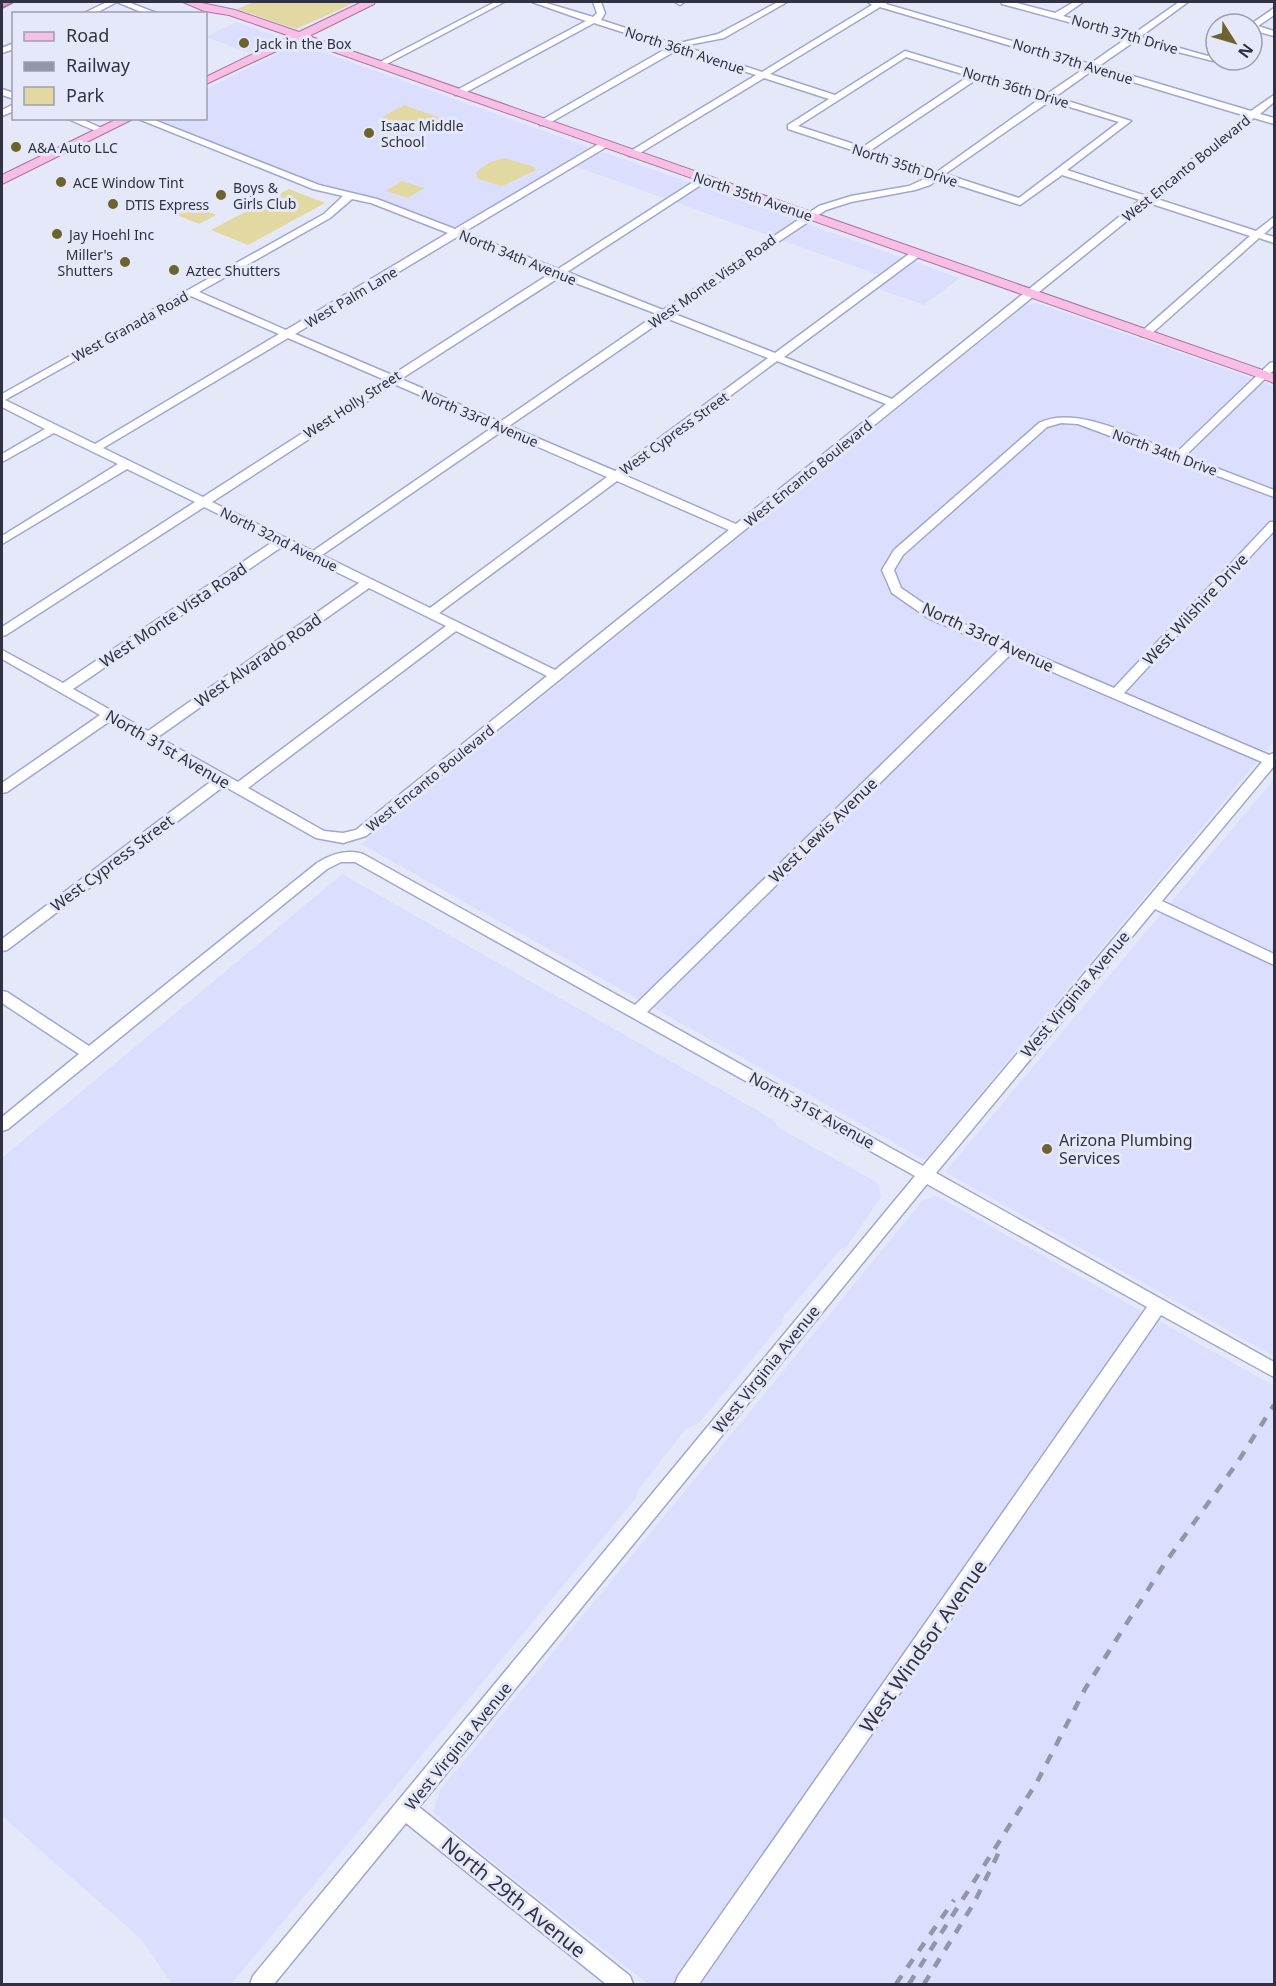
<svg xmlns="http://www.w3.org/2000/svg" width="1276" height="1986" viewBox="0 0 1276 1986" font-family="'Noto Sans',sans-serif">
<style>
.built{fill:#dbdffd}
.green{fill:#e2d8a1}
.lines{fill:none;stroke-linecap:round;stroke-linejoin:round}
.minor-casing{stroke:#a1a6cf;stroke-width:3}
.major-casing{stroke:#ad72a2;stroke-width:2}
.highway-casing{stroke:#ad72a2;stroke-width:4}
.minor{fill:#fff;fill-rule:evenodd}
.major{fill:#f7bfe6;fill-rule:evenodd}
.highway{fill:#f194d5;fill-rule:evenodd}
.rail{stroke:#9396a7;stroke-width:4.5;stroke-dasharray:10 10;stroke-linecap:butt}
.poi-dot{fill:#6c632f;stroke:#e5e8f9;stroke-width:2}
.labels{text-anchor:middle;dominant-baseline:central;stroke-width:6;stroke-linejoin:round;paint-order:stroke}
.far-street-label{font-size:14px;fill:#303243;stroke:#e5e8f9}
.far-poi-label{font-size:14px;fill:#303243;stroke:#e5e8f9;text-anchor:start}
.street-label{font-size:16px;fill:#303243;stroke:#e5e8f9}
.poi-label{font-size:16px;fill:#303243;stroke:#e5e8f9;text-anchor:start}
.near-street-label{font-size:20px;fill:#303243;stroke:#e5e8f9}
</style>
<rect width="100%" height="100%" fill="#e5e8f9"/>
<!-- built -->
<g class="built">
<polygon points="236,22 276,36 278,39 250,53 206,37"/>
<polygon points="300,44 586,146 588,148 460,226 450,227 375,198 323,186 152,119 206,118 206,89 293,46"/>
<polygon points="599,153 606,153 960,278 924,305 878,289 890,279 577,167"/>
<polygon points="1037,303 1274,386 1274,741 925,1160 361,844 1024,306"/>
<polygon points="1274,779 1274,1356 945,1172"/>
<polygon points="342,874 774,1120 779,1128 876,1182 880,1189 881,1197 846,1248 841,1249 782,1318 782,1323 699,1423 686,1429 638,1490 636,1498 231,1984 172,1984 141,1939 2,1816 2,1158"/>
<polygon points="937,1196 1274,1386 1274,1984 648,1984 460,1836 433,1812 440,1790 923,1200"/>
</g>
<!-- green -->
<g class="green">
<polygon points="254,2 349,2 354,3 296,29 237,9"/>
<polygon points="404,105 446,120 423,133 382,117"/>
<polygon points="505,158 534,167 536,170 502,186 478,179 476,172 490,162"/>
<polygon points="402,181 424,188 408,198 386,191"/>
<polygon points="289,189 325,203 248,245 211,230"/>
<polygon points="191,205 216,215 199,224 174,214"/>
</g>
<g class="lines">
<defs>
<g id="minor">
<polygon points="107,2 128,2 159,14 146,14 117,2 94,14 82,14"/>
<polygon points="495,2 504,2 381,67 374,65"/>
<path d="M 532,2 L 543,2 L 593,17 L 597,13 L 593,2 L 601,2 L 605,13 L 601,20 L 675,44 L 718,34 L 778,2 L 787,2 L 724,38 L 683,46 L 762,72 L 872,5 L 868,2 L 887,2 L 886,4 L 1090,64 L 1127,38 L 1002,4 L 1001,2 L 1013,2 L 1055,13 L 1074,2 L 1083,2 L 1063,16 L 1132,35 L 1179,2 L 1188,2 L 1140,37 L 1208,56 L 1216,51 L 1216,58 L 1213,61 L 1135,41 L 1099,66 L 1251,111 L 1274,95 L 1274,102 L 1260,114 L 1274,118 L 1274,124 L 1254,118 L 1154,198 L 1256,231 L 1274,217 L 1274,225 L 1264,234 L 1274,237 L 1274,243 L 1259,238 L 1149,336 L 1141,336 L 1141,332 L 1250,236 L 1149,203 L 366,836 L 343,843 L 316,838 L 224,786 L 7,950 L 2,951 L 2,939 L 213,780 L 110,721 L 7,792 L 2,793 L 2,783 L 100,715 L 2,659 L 2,650 L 63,683 L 274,541 L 204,507 L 6,635 L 2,636 L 2,627 L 195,502 L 127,469 L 2,544 L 2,536 L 118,464 L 54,433 L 2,462 L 2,454 L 45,429 L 2,407 L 2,394 L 324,214 L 343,196 L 313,189 L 136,118 L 149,118 L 319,185 L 377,199 L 455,229 L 602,142 L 608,142 L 608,146 L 464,232 L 558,269 L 701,177 L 707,177 L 707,181 L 567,272 L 663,310 L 819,206 L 851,196 L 909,186 L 931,176 L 788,129 L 788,125 L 829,99 L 764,78 L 635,156 L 629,156 L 629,152 L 756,75 L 677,50 L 546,125 L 540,125 L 540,121 L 669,47 L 594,23 L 461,95 L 455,95 L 455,91 L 586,21 ZM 880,7 L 1085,68 L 1047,94 L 905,51 L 835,95 L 770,74 ZM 906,57 L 969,76 L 863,147 L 798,126 ZM 1093,70 L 1246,116 L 1146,196 L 1067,170 L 1131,121 L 1055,97 ZM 977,79 L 1041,98 L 937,172 L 871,150 ZM 1050,101 L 1119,122 L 1019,198 L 945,174 ZM 1062,175 L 1140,200 L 892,399 L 784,357 L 921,255 L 921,251 L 913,251 L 775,353 L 672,313 L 826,210 L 851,202 L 915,190 L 930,185 L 939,179 L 1020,205 ZM 352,199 L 371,203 L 448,233 L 286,330 L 199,292 L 330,218 ZM 457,237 L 551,273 L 392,375 L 295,334 ZM 560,277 L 657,314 L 500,422 L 401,379 ZM 191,296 L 279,334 L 95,444 L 5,400 ZM 666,318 L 768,358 L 615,471 L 509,426 ZM 288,338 L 385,380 L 203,497 L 103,448 ZM 777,361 L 886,404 L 736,524 L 624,475 ZM 394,384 L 493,427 L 313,551 L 212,502 ZM 502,431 L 607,477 L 430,608 L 322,555 ZM 617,481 L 729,530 L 555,670 L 439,613 ZM 283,546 L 359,583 L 148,731 L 73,689 ZM 369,588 L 446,626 L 238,782 L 158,737 ZM 456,631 L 547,676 L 356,830 L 343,833 L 324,831 L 248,788 Z"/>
<polygon points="675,2 684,2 680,5"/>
<polygon points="1274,8 1274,15 1258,26 1274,31 1274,36 1252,30 1251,24"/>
<polygon points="14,43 14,49 2,53 2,48"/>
<polygon points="2,89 14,93 14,99 2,95"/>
<polygon points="14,104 14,111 2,116 2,110"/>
<polygon points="66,118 79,118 108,131 100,133"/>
<path d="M 1274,362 L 1274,370 L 1185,456 L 1274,490 L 1274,497 L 1078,424 L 1061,423 L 1047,427 L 903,555 L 894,570 L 901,588 L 936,612 L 1114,688 L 1270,522 L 1274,522 L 1274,531 L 1124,693 L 1269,755 L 1274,753 L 1274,766 L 1162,901 L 1274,954 L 1274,965 L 1155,909 L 936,1173 L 1274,1362 L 1274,1377 L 1161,1315 L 699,1984 L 675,1984 L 678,1976 L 1147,1307 L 927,1184 L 419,1807 L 630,1976 L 633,1984 L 606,1984 L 406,1823 L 274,1984 L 250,1984 L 253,1976 L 915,1176 L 355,862 L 341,862 L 327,869 L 8,1129 L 2,1131 L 2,1117 L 79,1054 L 2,1003 L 2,991 L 7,992 L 89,1046 L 317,863 C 331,854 347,849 363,854 L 635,1005 L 1000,649 L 928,618 L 892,593 L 882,570 L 894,550 L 1039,423 C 1077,404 1138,439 1176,453 L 1270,363 ZM 1011,654 L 1262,762 L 923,1166 L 647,1012 Z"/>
</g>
<g id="major">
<polygon points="183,2 197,2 235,10 299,32 362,2 375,2 374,4 309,36 1274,374 1274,383 300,40 206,84 206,77 290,36 229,15 204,11"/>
<polygon points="119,118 135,118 2,184 2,175"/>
</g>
<polygon id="highway" points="2,2 12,2 2,7"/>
</defs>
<!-- minor casing -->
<use href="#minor" class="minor-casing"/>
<!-- major casing -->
<use href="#major" class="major-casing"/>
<!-- highway casing -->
<use href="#highway" class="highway-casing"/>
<!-- minor -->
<use href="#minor" class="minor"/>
<!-- major -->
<use href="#major" class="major"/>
<!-- highway -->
<use href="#highway" class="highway"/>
<!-- rail -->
<g class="rail">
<polyline points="896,1984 954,1900"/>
<polyline points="909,1984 1037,1782 1085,1689 1165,1563 1237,1463 1274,1405"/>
<polyline points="924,1984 974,1903 999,1852"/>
</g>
</g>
<!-- markers -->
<g class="poi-dot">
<circle cx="244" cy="43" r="6"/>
<circle cx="369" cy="133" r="6"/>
<circle cx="16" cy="147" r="6"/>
<circle cx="61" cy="182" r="6"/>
<circle cx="221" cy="195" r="6"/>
<circle cx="113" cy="204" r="6"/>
<circle cx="57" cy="234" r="6"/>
<circle cx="125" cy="262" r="6"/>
<circle cx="174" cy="270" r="6"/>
<circle cx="1047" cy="1149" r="6"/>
</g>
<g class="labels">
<!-- far-street labels -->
<g class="far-street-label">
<text transform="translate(1125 34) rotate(16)">North 37th Drive</text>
<text transform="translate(685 50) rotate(18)">North 36th Avenue</text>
<text transform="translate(1073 61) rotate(17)">North 37th Avenue</text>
<text transform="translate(1016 87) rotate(17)">North 36th Drive</text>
<text transform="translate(905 165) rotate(18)">North 35th Drive</text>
<text transform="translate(1186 168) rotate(-39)">West Encanto Boulevard</text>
<text transform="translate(753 196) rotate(19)">North 35th Avenue</text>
<text transform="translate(518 257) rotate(22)">North 34th Avenue</text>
<text transform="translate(712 281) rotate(-35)">West Monte Vista Road</text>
<text transform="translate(351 297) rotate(-31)">West Palm Lane</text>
<text transform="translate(130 326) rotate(-29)">West Granada Road</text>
<text transform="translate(352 404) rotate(-33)">West Holly Street</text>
<text transform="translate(480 418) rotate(23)">North 33rd Avenue</text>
<text transform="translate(674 433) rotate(-36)">West Cypress Street</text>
<text transform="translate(1165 452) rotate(20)">North 34th Drive</text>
<text transform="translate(808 473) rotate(-39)">West Encanto Boulevard</text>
<text transform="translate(279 539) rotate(26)">North 32nd Avenue</text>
<text transform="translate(430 778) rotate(-39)">West Encanto Boulevard</text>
</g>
<!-- far-poi labels -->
<g class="far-poi-label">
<text x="256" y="43">Jack in the Box</text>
<text x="381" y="125">Isaac Middle<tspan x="381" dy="16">School</tspan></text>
<text x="28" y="147">A&amp;A Auto LLC</text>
<text x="73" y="182">ACE Window Tint</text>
<text x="233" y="187">Boys &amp;<tspan x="233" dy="16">Girls Club</tspan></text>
<text x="125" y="204">DTIS Express</text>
<text x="69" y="234">Jay Hoehl Inc</text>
<text x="113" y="254" text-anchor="end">Miller's<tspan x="113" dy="16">Shutters</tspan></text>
<text x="186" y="270">Aztec Shutters</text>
</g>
<!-- street labels -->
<g class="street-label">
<text transform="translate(1195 609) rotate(-47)">West Wilshire Drive</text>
<text transform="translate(173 615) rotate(-34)">West Monte Vista Road</text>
<text transform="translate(988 637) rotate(25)">North 33rd Avenue</text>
<text transform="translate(258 660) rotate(-35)">West Alvarado Road</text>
<text transform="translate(168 749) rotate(30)">North 31st Avenue</text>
<text transform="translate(823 830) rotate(-44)">West Lewis Avenue</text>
<text transform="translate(112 863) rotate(-37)">West Cypress Street</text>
<text transform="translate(1075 994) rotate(-50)">West Virginia Avenue</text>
<text transform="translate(812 1110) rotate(29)">North 31st Avenue</text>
<text transform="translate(766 1369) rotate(-51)">West Virginia Avenue</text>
<text transform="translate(458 1746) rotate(-51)">West Virginia Avenue</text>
</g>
<!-- poi labels -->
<g class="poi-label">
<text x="1059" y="1140">Arizona Plumbing<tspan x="1059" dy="18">Services</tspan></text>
</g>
<!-- near-street labels -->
<g class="near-street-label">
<text transform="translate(923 1646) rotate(-55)">West Windsor Avenue</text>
<text transform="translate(514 1897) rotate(39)">North 29th Avenue</text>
</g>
</g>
<!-- border -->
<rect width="1276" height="1986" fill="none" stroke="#303243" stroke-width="6"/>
<!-- legend -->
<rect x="12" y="12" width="195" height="108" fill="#e5e8f9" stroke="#9d9fb0" stroke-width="1.5"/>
<rect x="24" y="32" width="30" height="9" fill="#f7bfe6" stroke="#9d9fb0" stroke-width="1.5"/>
<text x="66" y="42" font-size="18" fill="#303243">Road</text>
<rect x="24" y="62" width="30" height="9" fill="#9396a7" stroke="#9d9fb0" stroke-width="1.5"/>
<text x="66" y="72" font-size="18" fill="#303243">Railway</text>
<rect x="24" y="87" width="30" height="18" fill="#e2d8a1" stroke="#9d9fb0" stroke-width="1.5"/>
<text x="66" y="102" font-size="18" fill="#303243">Park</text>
<!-- north arrow -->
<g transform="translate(1234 42) rotate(127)"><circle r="28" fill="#e5e8f9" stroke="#9d9fb0" stroke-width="1.5"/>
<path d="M0-4.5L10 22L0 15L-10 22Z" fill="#6c632f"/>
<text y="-9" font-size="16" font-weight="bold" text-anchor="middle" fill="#303243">N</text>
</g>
</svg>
